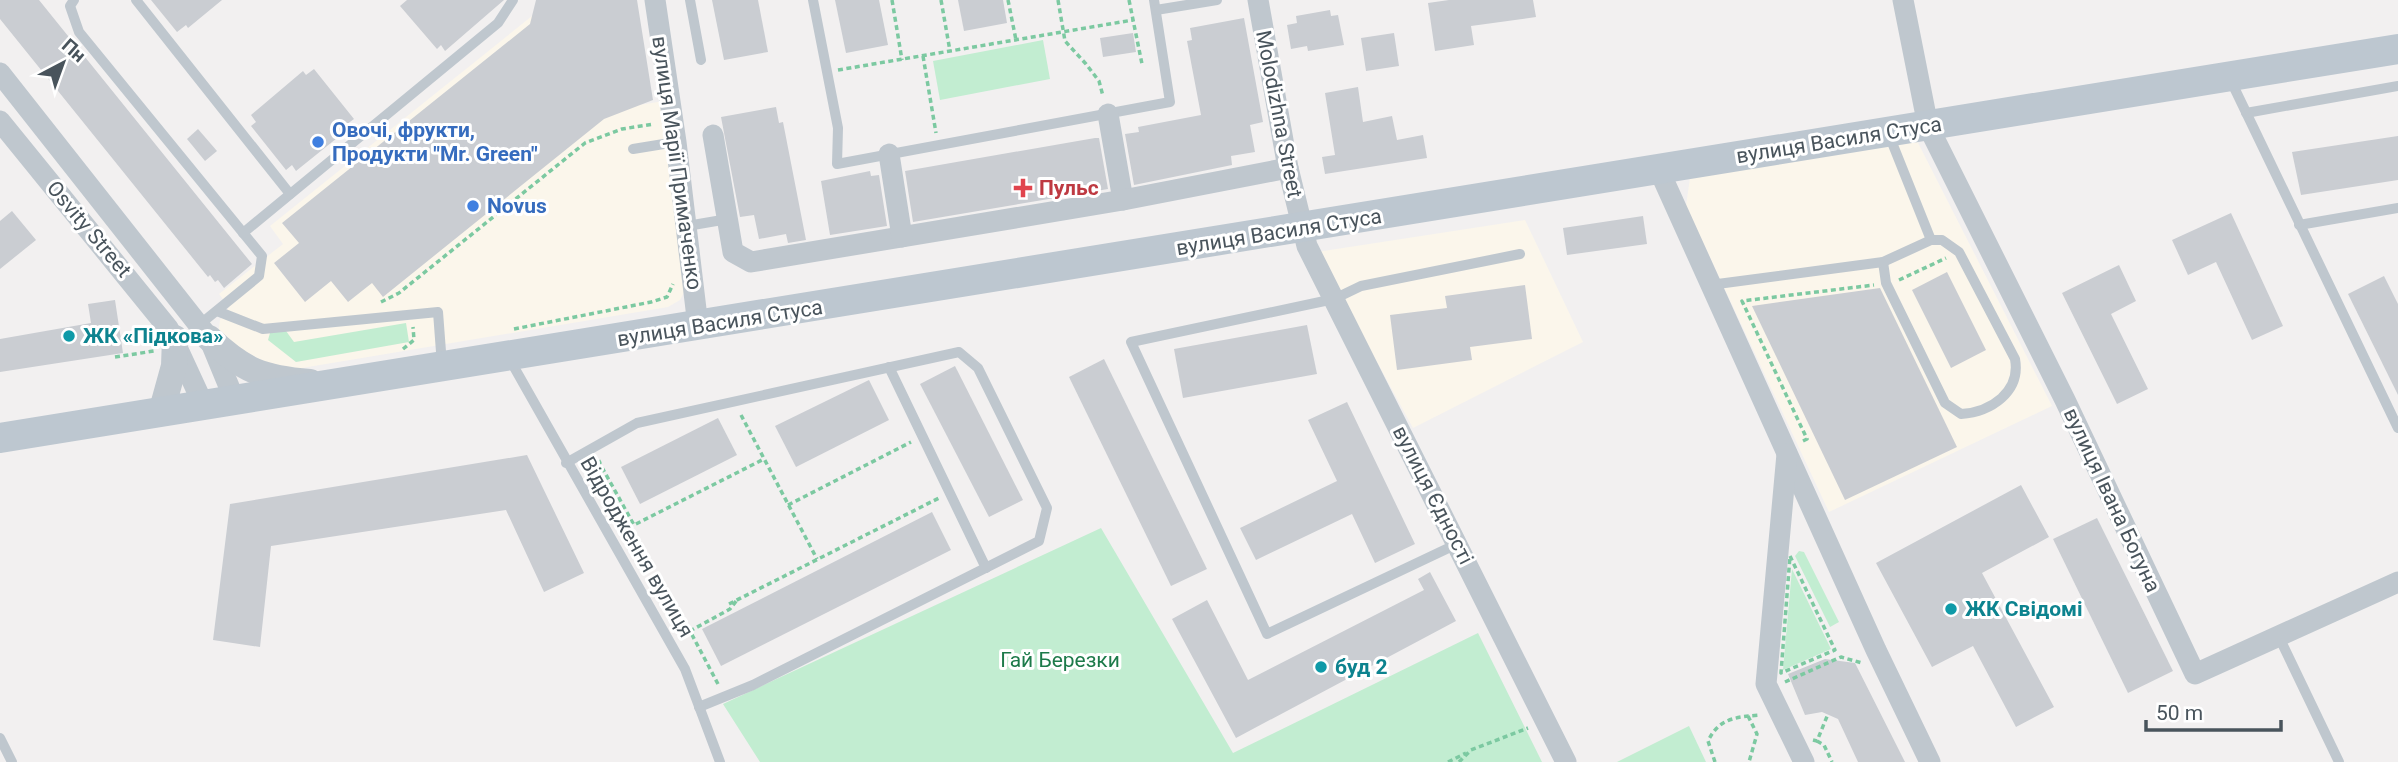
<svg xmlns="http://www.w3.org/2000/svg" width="2398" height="762" viewBox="0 0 2398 762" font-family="Roboto,sans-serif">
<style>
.commercial{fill:#fbf6eb}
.green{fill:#c2edd1}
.building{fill:#cacdd2}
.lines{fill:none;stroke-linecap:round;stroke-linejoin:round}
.path{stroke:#7cc9a1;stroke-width:3.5;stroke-dasharray:5 3.5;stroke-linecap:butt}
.service{stroke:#bfc7ce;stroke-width:10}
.minor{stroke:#bfc7ce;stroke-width:21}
.tertiary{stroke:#bfc7ce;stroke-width:26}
.secondary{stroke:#bdc7d0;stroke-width:30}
.shop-dot{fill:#3f7fe0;stroke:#fff;stroke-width:2.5}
.health-dot{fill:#e0444e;stroke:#fff;stroke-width:2.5}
.culture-dot{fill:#0f9aa8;stroke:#fff;stroke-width:2.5}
.labels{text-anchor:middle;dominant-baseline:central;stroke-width:6;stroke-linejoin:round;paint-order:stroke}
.street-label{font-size:21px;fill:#49545c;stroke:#fff}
.shop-label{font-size:21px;font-weight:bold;fill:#366cbe;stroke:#fff;text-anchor:start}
.health-label{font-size:21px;font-weight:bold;fill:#be3a42;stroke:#fff;text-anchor:start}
.culture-label{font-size:21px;font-weight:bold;fill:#0d838f;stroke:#fff;text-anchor:start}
.park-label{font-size:21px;fill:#1d7a4a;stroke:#fff}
</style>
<rect width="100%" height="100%" fill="#f2f0f0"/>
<!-- commercial -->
<g class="commercial">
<polygon points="552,0 562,0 639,105 664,101 687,287 680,300 668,307 296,369 279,370 218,336 220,320 229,307 219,294 283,244 270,226"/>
<polygon points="1915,137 2052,406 1829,512 1686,206 1690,178"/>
<polygon points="1525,220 1583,342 1413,428 1317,252"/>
</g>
<!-- green -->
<g class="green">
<polygon points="1043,40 1050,79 940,100 933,61"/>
<polygon points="406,323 409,342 296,362 268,340 272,326 286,331 294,342"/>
<polygon points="1101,528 1233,753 1478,633 1542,762 760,762 723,704"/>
<polygon points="1799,551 1804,552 1839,622 1830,627 1795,556"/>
<polygon points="1792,569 1831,649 1783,670"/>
<polygon points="1689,726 1706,762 1617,762"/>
</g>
<!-- building -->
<g class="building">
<polygon points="0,0 39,0 252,264 224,288 218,280 215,282 210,275 208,277 0,19"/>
<polygon points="151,0 222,0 188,28 186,25 177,32"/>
<polygon points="407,0 504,0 445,51 441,45 437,49 400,6"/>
<polygon points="536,0 637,0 653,100 604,119 383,297 372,283 348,302 331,281 305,302 274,263 299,243 282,223 530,24"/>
<polygon points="712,0 758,0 768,52 724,60"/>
<polygon points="835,0 879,0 888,45 846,53"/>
<polygon points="958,0 1003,0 1007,23 964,31"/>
<polygon points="1449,0 1533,0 1536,17 1471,26 1474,45 1435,51 1428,3"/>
<polygon points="1330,10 1331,16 1338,15 1344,45 1308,51 1307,46 1291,49 1287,25 1297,23 1296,16"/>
<polygon points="1244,18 1263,122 1250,125 1255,152 1231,156 1232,165 1134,185 1125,134 1139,132 1138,127 1201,115 1187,41 1192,40 1190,28"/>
<polygon points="1133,33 1136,52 1103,57 1100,38"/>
<polygon points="1394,33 1399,66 1366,71 1361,38"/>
<polygon points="314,69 354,119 339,130 342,134 296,171 292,165 286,170 251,126 256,122 251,115 303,71 306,75"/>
<polygon points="1358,87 1363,122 1392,116 1397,140 1423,135 1427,158 1325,174 1322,157 1335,155 1325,93"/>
<polygon points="776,107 779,123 783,122 806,240 788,243 786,234 759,239 754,215 740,217 721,117"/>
<polygon points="198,129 217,151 205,161 187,139"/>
<polygon points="2398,136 2398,180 2301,195 2292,152"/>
<polygon points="1095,138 1099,138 1108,189 913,222 905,171"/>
<polygon points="870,171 871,176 879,175 887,226 830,235 821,181"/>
<polygon points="12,211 36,240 0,269 0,221"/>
<polygon points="2231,213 2283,326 2252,340 2216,262 2188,275 2172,240"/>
<polygon points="1643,216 1647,244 1567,255 1563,228"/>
<polygon points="2119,265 2136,301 2111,314 2148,389 2117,404 2062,293"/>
<polygon points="1947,272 1986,350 1951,368 1912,290"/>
<polygon points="2384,276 2398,304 2398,395 2348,294"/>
<polygon points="1525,285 1532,339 1470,347 1472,360 1397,370 1390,315 1447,308 1445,296"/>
<polygon points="1880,288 1957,447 1845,500 1752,306"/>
<polygon points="115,300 123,353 0,372 0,339 91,323 88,304"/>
<polygon points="1307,325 1317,374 1183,398 1174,349"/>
<polygon points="1104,359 1207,569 1171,586 1069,377"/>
<polygon points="955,366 1023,500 989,517 920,384"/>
<polygon points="869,380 889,420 796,467 775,426"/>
<polygon points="1347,402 1415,544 1375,563 1352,514 1256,560 1240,528 1337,481 1308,420"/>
<polygon points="718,418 737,455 640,504 621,467"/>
<polygon points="527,455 584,573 544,592 506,510 271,546 260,647 213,640 230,504"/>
<polygon points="2021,485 2049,537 1982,573 2054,707 2016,727 1973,646 1932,667 1876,563"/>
<polygon points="932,512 951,550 721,666 702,629"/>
<polygon points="2097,518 2173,671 2128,693 2053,539"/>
<polygon points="1430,572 1456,621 1236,738 1172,619 1207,600 1248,680 1424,590 1418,579"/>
<polygon points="1825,659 1855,663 1905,762 1858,762 1838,719 1822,712 1805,715 1788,674"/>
</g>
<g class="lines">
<!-- path -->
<g class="path">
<polyline points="892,0 902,60"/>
<polyline points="941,0 950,51"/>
<polyline points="1008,0 1016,40"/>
<polyline points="1058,0 1065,41 1086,64 1099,81 1103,96"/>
<polyline points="1129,0 1142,64"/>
<polyline points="923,56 936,133"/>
<polyline points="838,70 1133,20"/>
<polyline points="1899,280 1946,258"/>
<polyline points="381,302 399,293 585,143 622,129 654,124"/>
<polyline points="514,329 651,302 667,297 673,284"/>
<polyline points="403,349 414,340 413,327"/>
<polyline points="115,357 154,351"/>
<polyline points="741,415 817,559"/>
<polyline points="1803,441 1807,439 1742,301 1874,285"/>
<polyline points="601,461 599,462 634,525 764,459"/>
<polyline points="788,505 911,442"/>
<polygon points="1790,556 1835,650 1781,673"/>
<polyline points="729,604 939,498"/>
<polyline points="1785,682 1841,657 1862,663"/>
<polyline points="718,684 690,631 730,609 737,600"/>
<polyline points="1748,716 1757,734 1749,762"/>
<polyline points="1813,740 1817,741 1828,714"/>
<polyline points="1817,741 1824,745 1832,762"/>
<polyline points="1448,762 1466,753"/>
<polyline points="1459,762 1471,750 1528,728"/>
<path d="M 1715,762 L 1708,741 C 1719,718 1736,717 1760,715"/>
</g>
<!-- service -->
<g class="service">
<polyline points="74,0 70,6 79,32 262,256 259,276 199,325"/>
<polyline points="136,0 290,194"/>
<polyline points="690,0 701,60"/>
<polyline points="813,0 838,128 837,164 1170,102 1154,0"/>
<polyline points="1156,10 1217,0"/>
<polyline points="2230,79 2398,428"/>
<polyline points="2246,113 2398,86"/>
<polyline points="633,149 676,142"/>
<polyline points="2299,225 2398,208"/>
<polyline points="687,226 728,219"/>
<polyline points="243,233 498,23 513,0"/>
<path d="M 1883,262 L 1886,283 L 1945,403 L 1961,414 C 1991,412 2021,392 2015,359 L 1959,252 L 1942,240 L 1931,240"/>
<polyline points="1710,285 1883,262 1931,240 1889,135"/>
<polyline points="217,311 263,329 438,312 442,365"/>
<polyline points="510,360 685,669 720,762"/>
<polyline points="889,367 986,568"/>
<polyline points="566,463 637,423 959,352 978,368 1047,508 1039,541 753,685 699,707"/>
<polyline points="1457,544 1267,634 1131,342 1334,299 1361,286 1520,254"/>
<polyline points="2279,637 2339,762"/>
<polyline points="0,738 12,762"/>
</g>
<!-- minor -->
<g class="minor">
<polyline points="655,0 676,142 698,326"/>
<polyline points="1258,0 1288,168 1307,246 1566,762"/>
<polyline points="1903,0 1928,126 2065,400 2195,674 2398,582"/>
<polyline points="0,73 209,338 235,401"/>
<polyline points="1108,114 1123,200"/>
<polyline points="0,121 168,328 204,406"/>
<polyline points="713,135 733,252 751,262 1123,200 1288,168"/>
<polyline points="889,154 902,237"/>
<polyline points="1659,170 1876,650 1930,762"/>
<polyline points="1787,454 1766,684 1804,762"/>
</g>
<!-- tertiary -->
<g class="tertiary">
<path d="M 209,338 C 244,371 262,378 310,382"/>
<polyline points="161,413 174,366 175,338"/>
</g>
<!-- secondary -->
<polyline class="secondary" points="0,438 2398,49"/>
</g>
<!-- markers -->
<g class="shop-dot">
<circle cx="318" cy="142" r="7"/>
<circle cx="473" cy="206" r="7"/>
</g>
<path class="health-dot" d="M1019.5 177.5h7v7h7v7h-7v7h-7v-7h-7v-7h7z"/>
<g class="culture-dot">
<circle cx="69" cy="336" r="7"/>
<circle cx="1951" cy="609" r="7"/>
<circle cx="1321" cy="667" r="7"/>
</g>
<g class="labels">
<!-- street labels -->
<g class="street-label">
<text transform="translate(1279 114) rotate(79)">Molodizhna Street</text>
<text transform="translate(1839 140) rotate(-9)">вулиця Василя Стуса</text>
<text transform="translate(677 163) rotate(82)">вулиця Марії Примаченко</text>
<text transform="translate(89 229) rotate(50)">Osvity Street</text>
<text transform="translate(1279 232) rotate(-9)">вулиця Василя Стуса</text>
<text transform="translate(720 323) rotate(-9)">вулиця Василя Стуса</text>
<text transform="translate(1433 495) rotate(63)">вулиця Єдності</text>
<text transform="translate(2112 500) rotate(65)">вулиця Івана Богуна</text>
<text transform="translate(637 547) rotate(60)">Відродження вулиця</text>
</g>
<!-- shop labels -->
<g class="shop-label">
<text x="332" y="130">Овочі, фрукти,<tspan x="332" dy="24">Продукти "Mr. Green"</tspan></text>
<text x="487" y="206">Novus</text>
</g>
<!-- health labels -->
<g class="health-label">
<text x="1039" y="188">Пульс</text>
</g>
<!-- culture labels -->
<g class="culture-label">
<text x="83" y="336">ЖК «Підкова»</text>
<text x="1965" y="609">ЖК Свідомі</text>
<text x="1335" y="667">буд 2</text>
</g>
<!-- park labels -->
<g class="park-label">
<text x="1060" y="660">Гай Березки</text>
</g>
</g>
<!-- north arrow -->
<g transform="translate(63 63) rotate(41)" stroke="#ffffff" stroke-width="5" paint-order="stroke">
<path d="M0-5L12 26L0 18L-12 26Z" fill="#49545c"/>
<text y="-10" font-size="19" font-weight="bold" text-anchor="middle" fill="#49545c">Пн</text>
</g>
<!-- scale -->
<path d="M2146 720v10h135v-10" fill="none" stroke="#49545c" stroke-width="3.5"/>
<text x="2156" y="720" font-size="21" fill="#49545c" stroke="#ffffff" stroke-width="5" paint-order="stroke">50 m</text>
</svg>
